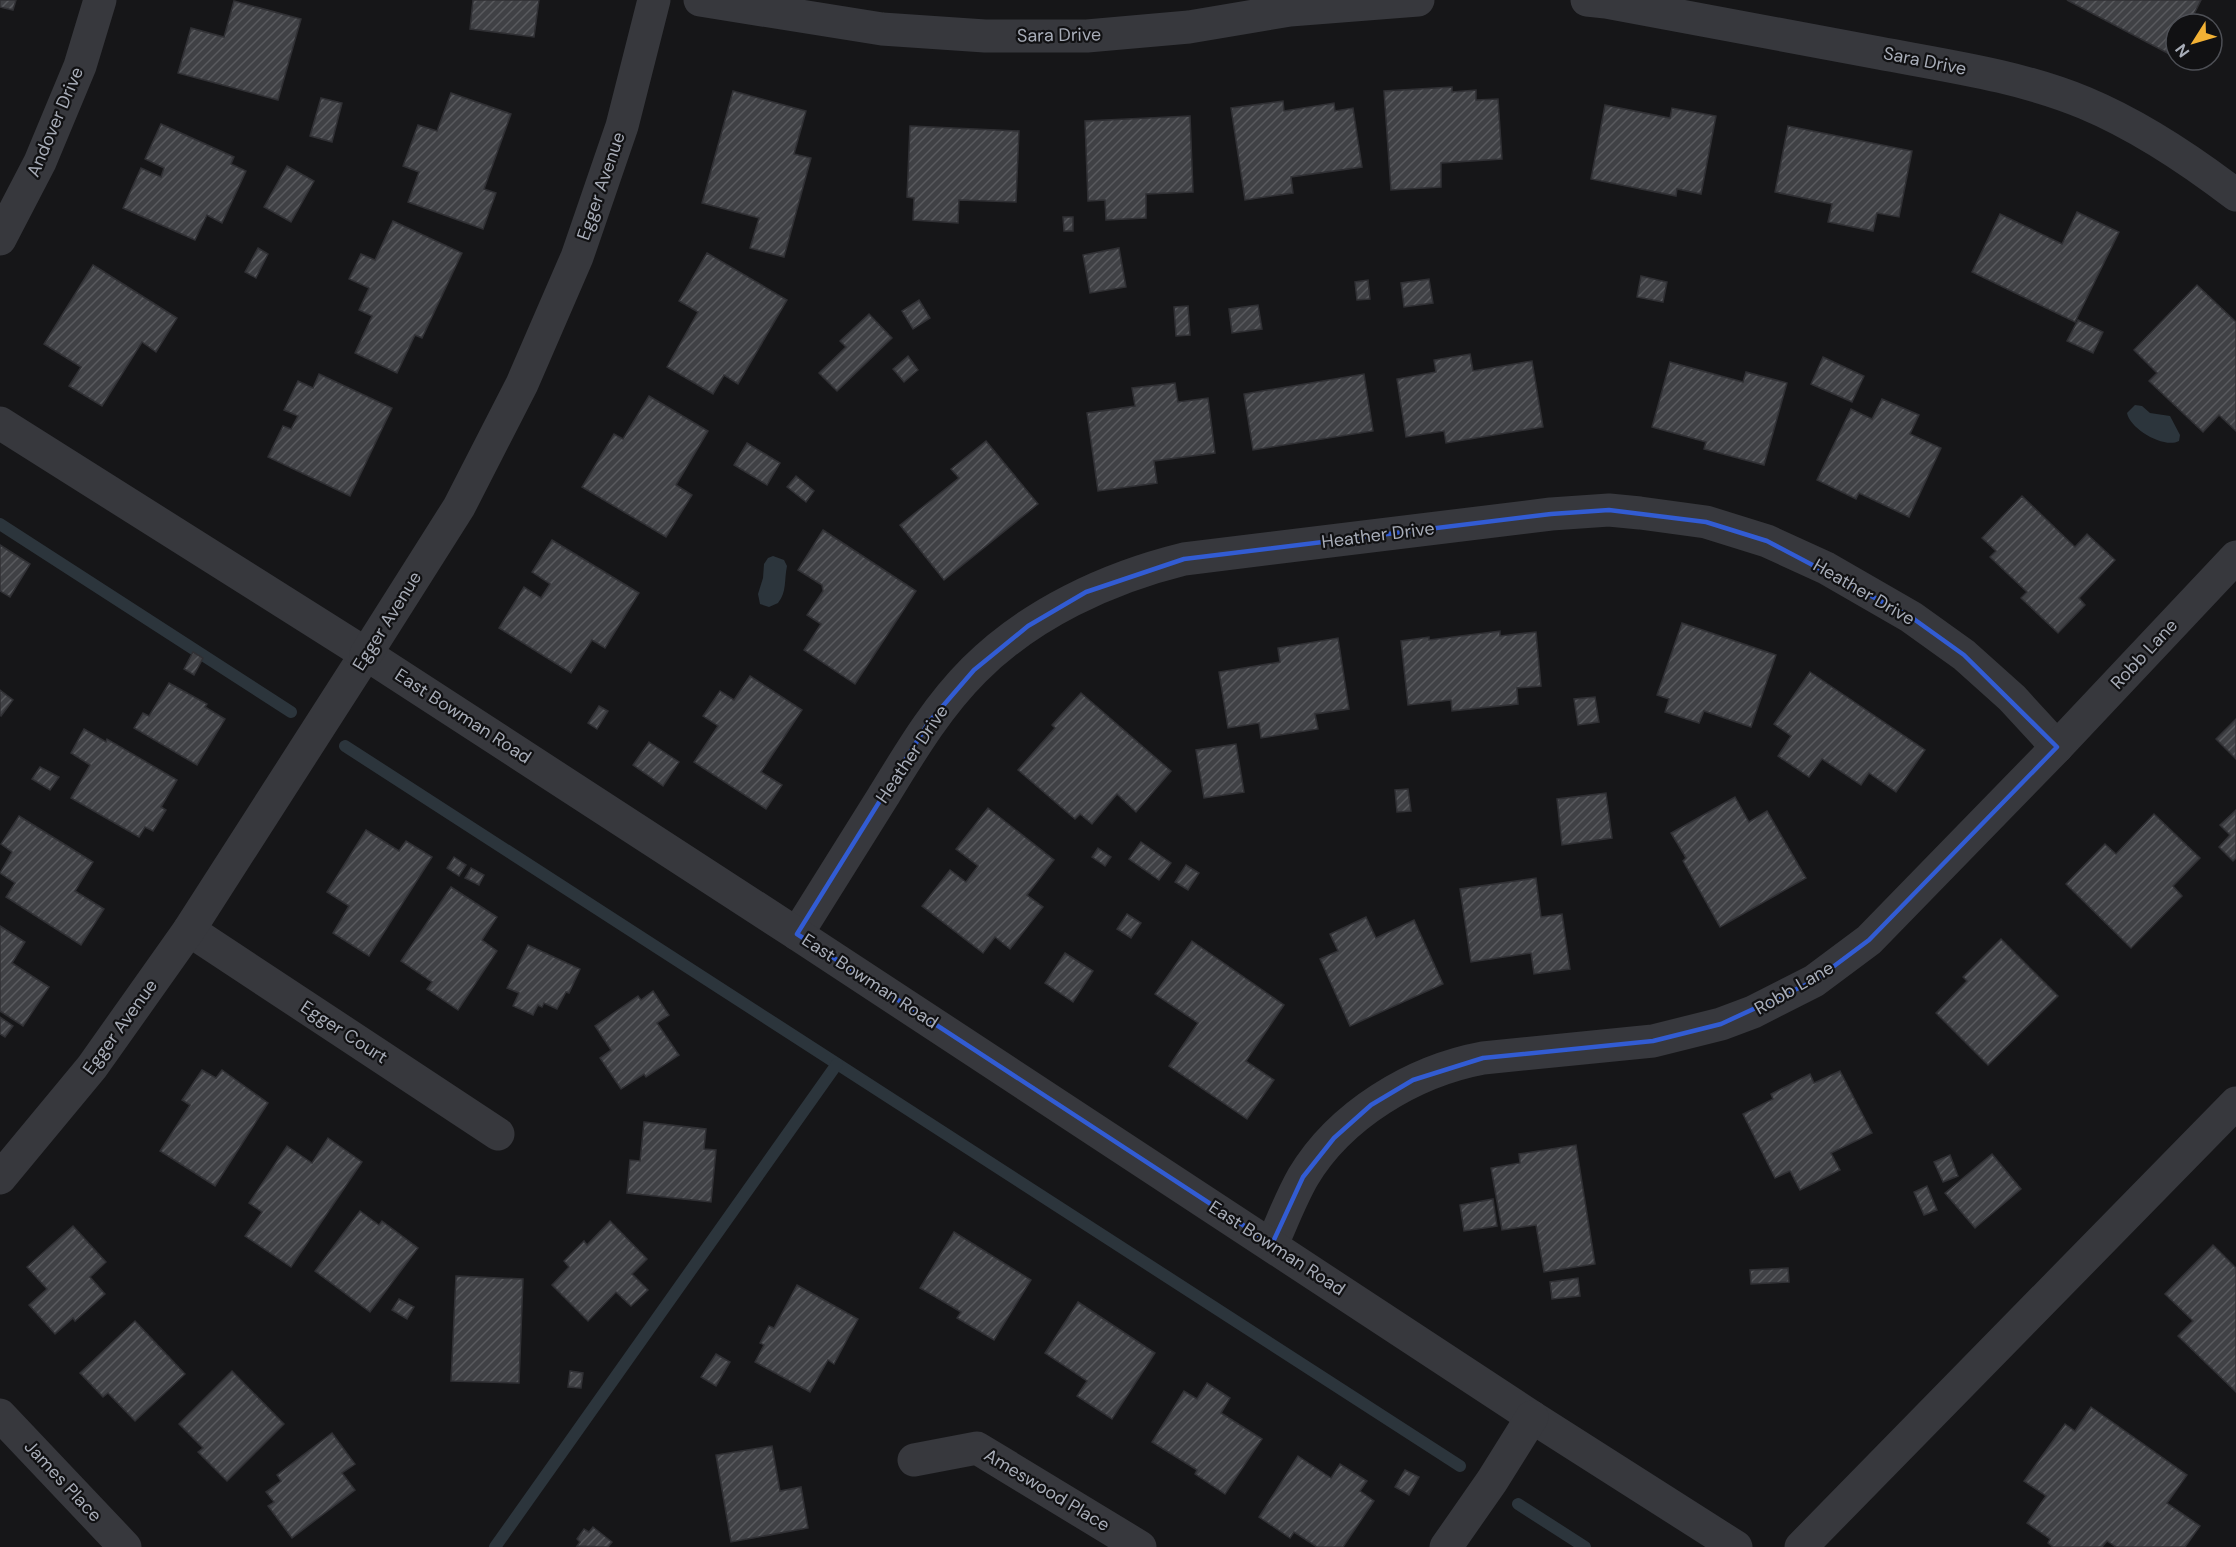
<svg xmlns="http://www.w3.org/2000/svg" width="2236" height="1547" viewBox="0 0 2236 1547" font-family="'DM Sans',sans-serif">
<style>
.water{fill:#2c353c}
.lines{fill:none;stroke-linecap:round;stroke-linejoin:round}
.stream{stroke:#2c353c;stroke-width:12}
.building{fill:url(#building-hatch);stroke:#303034;stroke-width:1.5}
.minor{stroke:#37383d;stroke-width:33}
.tertiary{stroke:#37383d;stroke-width:33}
.marked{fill:none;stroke:#325cd3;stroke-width:4.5;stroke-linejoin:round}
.labels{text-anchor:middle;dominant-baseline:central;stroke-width:4.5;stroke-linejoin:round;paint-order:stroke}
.street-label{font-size:18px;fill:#a8adb8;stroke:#111113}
</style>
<defs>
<pattern id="building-hatch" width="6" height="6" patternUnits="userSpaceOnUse" patternTransform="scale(1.5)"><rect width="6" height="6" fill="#404145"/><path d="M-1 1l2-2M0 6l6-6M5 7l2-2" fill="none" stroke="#595a5e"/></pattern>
</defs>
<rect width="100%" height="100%" fill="#161618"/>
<!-- water -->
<g class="water">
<path d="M 2135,405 L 2142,406 L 2150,413 L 2170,416 L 2180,435 L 2179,441 C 2164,449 2130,429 2127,413 Z"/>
<path d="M 773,556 L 784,560 L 787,566 C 784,580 787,592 778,603 L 769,607 L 760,604 L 758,594 L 763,578 L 764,564 L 768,558 Z"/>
</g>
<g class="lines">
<!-- stream -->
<g class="stream">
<polyline points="0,524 291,712"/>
<polyline points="345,746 1460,1466"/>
<polyline points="1518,1504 1585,1547"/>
<polyline points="495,1547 837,1064"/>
</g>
</g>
<!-- building -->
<g class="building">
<polygon points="0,0 16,0 13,10 0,7"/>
<polygon points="473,0 539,0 534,37 470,29"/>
<polygon points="2067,0 2201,0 2189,24 2176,24 2176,49 2173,56"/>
<polygon points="234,1 301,19 278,100 178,73 191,28 224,37"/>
<polygon points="1452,87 1452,92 1476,90 1476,100 1498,99 1502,159 1441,163 1441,187 1391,190 1384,91"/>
<polygon points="733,91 806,111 794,154 811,158 784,257 750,248 759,218 702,203"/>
<polygon points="451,93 511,114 484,189 496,193 483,229 408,202 419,172 403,166 418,125 437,131"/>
<polygon points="321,98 342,103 332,142 310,136"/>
<polygon points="1283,101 1284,111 1334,103 1335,111 1353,108 1362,167 1291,177 1293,193 1245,200 1231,108"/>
<polygon points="1605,105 1670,118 1672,108 1716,116 1701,194 1677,189 1676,196 1591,179"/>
<polygon points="1190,116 1193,192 1146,194 1146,218 1106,220 1105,200 1088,201 1085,121"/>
<polygon points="161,124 234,157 231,164 246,171 222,223 207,215 195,240 123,208 141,168 161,177 164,168 145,159"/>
<polygon points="910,126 1019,131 1016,202 959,200 958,223 913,220 914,198 907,197"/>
<polygon points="1788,126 1912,151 1899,217 1877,213 1873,231 1828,222 1832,204 1775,192"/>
<polygon points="287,166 314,181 291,222 264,207"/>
<polygon points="2077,212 2119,232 2075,322 1972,272 2000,214 2062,244"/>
<polygon points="1063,217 1073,217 1073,231 1064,231"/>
<polygon points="393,221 462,253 422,338 415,335 397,373 355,353 372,316 359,310 369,288 349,279 361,254 375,260"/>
<polygon points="258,248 268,254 256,278 245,272"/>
<polygon points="1119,248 1126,287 1090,293 1083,255"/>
<polygon points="707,253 787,300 738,384 724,375 713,394 667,367 698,312 679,301"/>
<polygon points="93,265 177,318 156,352 142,342 102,406 69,386 81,367 44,344"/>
<polygon points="1641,276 1667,282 1663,302 1637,297"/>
<polygon points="1429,279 1433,303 1404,307 1401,283"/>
<polygon points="1368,280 1370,299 1357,300 1355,282"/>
<polygon points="2197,285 2236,322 2236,431 2219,415 2203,432 2149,381 2157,373 2134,350"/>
<polygon points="919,300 930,318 913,329 902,311"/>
<polygon points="1258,305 1262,329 1232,333 1229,309"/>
<polygon points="1188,306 1190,335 1176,336 1174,307"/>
<polygon points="869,314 892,338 837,391 819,373 846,347 840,341"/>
<polygon points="2078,320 2103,332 2093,353 2067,341"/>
<polygon points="1470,354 1473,371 1532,361 1543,427 1446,443 1444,431 1406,437 1397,379 1436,372 1434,360"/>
<polygon points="908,356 918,370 904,382 893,369"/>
<polygon points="1823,357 1864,376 1852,402 1811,384"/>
<polygon points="1670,362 1743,382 1746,372 1787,383 1764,465 1704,449 1706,442 1652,427"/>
<polygon points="319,374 392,408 350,496 268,457 283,426 291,429 298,416 284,410 298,381 313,388"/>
<polygon points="1364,374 1373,431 1253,450 1244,394"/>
<polygon points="1175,383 1178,402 1208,398 1215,453 1154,461 1157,483 1098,491 1087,413 1135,406 1132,388"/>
<polygon points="649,396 708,431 676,485 692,495 666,537 582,487 614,434 623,439"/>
<polygon points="1882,399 1919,415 1910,434 1941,448 1909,517 1859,493 1856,499 1817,480 1851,409 1872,419"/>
<polygon points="986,441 1038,504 944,580 900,525 959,478 951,469"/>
<polygon points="747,443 780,463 767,485 734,465"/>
<polygon points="796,476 814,491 806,502 787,487"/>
<polygon points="2022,496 2075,547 2087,534 2115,560 2079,598 2085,605 2058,633 2021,598 2027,592 1990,557 1996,551 1982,538"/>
<polygon points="823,530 916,591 855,684 804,650 821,624 807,615 823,591 822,585 798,570"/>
<polygon points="552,540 639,593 605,648 592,640 571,673 499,628 524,587 541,598 550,584 532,572"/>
<polygon points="0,545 30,564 10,597 0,591"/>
<polygon points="1682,623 1776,655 1751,727 1704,711 1699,723 1665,712 1669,699 1657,695"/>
<polygon points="1500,631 1500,636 1536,632 1541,686 1517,688 1518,704 1452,711 1451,700 1408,705 1401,641 1429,637 1429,640"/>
<polygon points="1338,638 1349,709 1315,714 1318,729 1261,738 1259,723 1228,728 1219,672 1280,662 1278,648"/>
<polygon points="193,652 203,658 194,675 184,669"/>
<polygon points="1810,672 1925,750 1896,792 1869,773 1861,785 1822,759 1809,777 1778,756 1791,736 1774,724"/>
<polygon points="750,676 802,710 761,772 782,785 766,809 694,762 718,726 703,716 720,691 734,700"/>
<polygon points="169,683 207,704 205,707 225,719 197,765 134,728 143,713 149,716"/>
<polygon points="0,690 13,700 1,716 0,715"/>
<polygon points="1081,693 1171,771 1136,812 1117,794 1092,824 1080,814 1075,819 1018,770 1055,728 1052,725"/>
<polygon points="1595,697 1599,722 1578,725 1574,699"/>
<polygon points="599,706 608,711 597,729 588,723"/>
<polygon points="2236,719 2236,759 2216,739"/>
<polygon points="84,729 106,742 107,739 177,780 161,807 166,810 153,831 145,827 139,837 71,798 90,765 71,753"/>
<polygon points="649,742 679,762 663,786 633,765"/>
<polygon points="1236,744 1244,792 1204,798 1196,750"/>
<polygon points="40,767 59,777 50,790 32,779"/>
<polygon points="1408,789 1411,811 1397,812 1395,790"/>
<polygon points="1606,793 1612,838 1562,845 1557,799"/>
<polygon points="1735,797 1749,822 1767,811 1806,878 1720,927 1683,861 1686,858 1671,833"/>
<polygon points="988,808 1054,860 1027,895 1043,907 1010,949 995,937 983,953 922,906 950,870 966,882 978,866 956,849"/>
<polygon points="2236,810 2236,858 2233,861 2219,847 2230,835 2220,825"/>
<polygon points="2154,814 2200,858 2173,886 2182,896 2131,948 2066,884 2105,844 2116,854"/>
<polygon points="19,816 93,862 75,891 104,909 81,945 6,897 15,883 0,873 12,852 1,844"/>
<polygon points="366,830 399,851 406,841 432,857 369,956 333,933 349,906 327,892"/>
<polygon points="1141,842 1171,863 1159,880 1129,859"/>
<polygon points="1098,848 1111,857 1105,866 1092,857"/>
<polygon points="454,857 466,865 459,876 447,868"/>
<polygon points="1186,865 1199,873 1188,890 1175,882"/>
<polygon points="471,868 484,875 479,885 465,878"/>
<polygon points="1536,878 1541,917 1562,914 1570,969 1534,974 1531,953 1471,962 1460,889"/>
<polygon points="451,887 497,917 482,940 497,951 458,1010 427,989 432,982 401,961"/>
<polygon points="1127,914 1141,923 1131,938 1117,929"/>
<polygon points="1366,917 1376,938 1414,920 1443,984 1350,1026 1320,959 1338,951 1330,934"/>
<polygon points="0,926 25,942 12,963 49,987 23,1026 0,1011"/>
<polygon points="2001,939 2058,996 1988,1065 1936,1013 1967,981 1963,977"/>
<polygon points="1192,941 1284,1005 1246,1061 1274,1080 1247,1119 1169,1066 1198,1023 1155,994"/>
<polygon points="528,945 580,969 569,993 566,992 557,1009 544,1003 542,1007 538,1005 533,1015 513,1006 519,993 507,988"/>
<polygon points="1065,953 1093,971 1073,1002 1045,983"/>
<polygon points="653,991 669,1015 657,1023 679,1055 646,1077 644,1074 621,1089 600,1058 611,1050 595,1026 638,996 641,1000"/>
<polygon points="0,1017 13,1026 5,1037 0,1034"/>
<polygon points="202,1070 216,1078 222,1070 268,1103 215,1186 160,1151 190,1105 182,1100"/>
<polygon points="1840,1071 1872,1133 1831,1153 1840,1170 1800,1190 1790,1171 1775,1178 1743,1114 1773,1099 1771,1094 1810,1074 1814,1083"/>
<polygon points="644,1122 706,1129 704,1149 716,1150 711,1202 627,1193 630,1160 640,1161"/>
<polygon points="328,1138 362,1162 291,1267 245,1236 262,1212 249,1203 287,1146 312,1163"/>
<polygon points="1576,1145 1595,1264 1544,1272 1536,1225 1502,1230 1491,1168 1520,1163 1519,1154"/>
<polygon points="1992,1154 2021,1189 1975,1228 1945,1193"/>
<polygon points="1950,1155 1958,1176 1943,1182 1934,1162"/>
<polygon points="1927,1186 1937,1210 1924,1215 1914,1192"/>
<polygon points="1493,1199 1497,1226 1464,1231 1460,1205"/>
<polygon points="360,1211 379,1225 382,1221 418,1248 370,1312 315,1271"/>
<polygon points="610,1221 647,1259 632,1274 648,1290 631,1306 616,1292 588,1321 552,1285 569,1267 564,1261 584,1241 587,1245"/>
<polygon points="73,1226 106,1262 90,1277 105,1294 75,1321 73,1318 55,1334 29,1305 47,1289 27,1267"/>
<polygon points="954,1232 1031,1280 994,1340 957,1318 961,1312 920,1288"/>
<polygon points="2213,1245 2236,1268 2236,1392 2178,1336 2193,1321 2165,1294"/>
<polygon points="1788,1268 1789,1282 1751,1284 1750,1270"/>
<polygon points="456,1276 523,1279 519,1383 451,1381"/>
<polygon points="1578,1278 1580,1296 1552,1299 1550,1282"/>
<polygon points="797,1285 858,1319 834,1364 828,1360 810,1392 755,1362 764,1345 760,1343 769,1326 774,1328"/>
<polygon points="399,1299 414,1307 407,1319 392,1310"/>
<polygon points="1078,1302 1155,1353 1112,1419 1077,1396 1087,1381 1045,1353"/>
<polygon points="135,1321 185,1374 135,1421 108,1393 103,1397 80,1373"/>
<polygon points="716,1354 730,1362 716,1386 701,1377"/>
<polygon points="232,1371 284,1424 227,1481 198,1452 203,1448 179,1424"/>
<polygon points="570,1371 583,1373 581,1388 568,1387"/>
<polygon points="1207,1383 1230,1398 1221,1413 1262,1439 1225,1494 1195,1474 1197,1470 1152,1442 1184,1391 1197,1399"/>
<polygon points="2091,1407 2187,1475 2167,1503 2200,1526 2185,1547 2116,1547 2107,1541 2102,1547 2053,1547 2048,1543 2050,1539 2027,1523 2046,1496 2024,1481 2065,1424 2075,1431"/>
<polygon points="332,1433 355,1464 342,1473 355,1490 292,1538 268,1506 274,1502 266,1492 281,1481 277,1475"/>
<polygon points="772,1446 780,1491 801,1487 808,1528 731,1542 716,1455"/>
<polygon points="1298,1456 1331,1478 1340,1464 1367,1481 1360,1491 1374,1501 1343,1547 1317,1547 1294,1532 1290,1538 1259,1517"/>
<polygon points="1405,1470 1419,1477 1409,1495 1395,1487"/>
<polygon points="593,1527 612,1542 608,1547 577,1546 580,1542 577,1539 584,1529 589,1532"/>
</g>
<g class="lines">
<!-- minor -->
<g class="minor">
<polyline points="700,0 882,29 985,36 1087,36 1189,27 1290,10 1418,0"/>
<path d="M 1587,0 L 1606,2 C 1697,19 1788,36 1879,53 C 1948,66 2020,76 2085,103 C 2140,126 2189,159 2236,195"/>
<polyline points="0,239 40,162 80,66 100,0"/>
<polyline points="189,930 498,1134"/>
<path d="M 797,934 C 826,887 855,841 884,795 C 911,751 937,707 974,670 C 1030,614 1107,578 1184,559 L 1551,514 L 1609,510 L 1640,513 L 1706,522 L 1767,541 L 1826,568 L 1911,617 L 1964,655 L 2012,698 L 2057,747"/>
<polyline points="0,1178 92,1067 189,930 366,654"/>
<path d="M 1272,1244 C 1282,1222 1291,1198 1303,1177 C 1340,1115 1413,1071 1483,1058 L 1653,1041 L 1721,1024 L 1753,1012 L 1814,981 L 1869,940 L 2057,747 L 2236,557"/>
<polyline points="0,1415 125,1547"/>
<polyline points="914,1460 977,1448 1140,1547"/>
<polyline points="1801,1547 2236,1103"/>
</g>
<!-- tertiary -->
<g class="tertiary">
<polyline points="0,423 366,654 797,934 1532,1417 1736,1547"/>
<polyline points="366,654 459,507 522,384 577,257 622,126 654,0"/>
<polyline points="1446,1547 1492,1481 1532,1417"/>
</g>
</g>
<!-- marked area -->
<path class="marked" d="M 1609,510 L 1706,522 L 1767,541 L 1911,617 L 1964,655 L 2057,747 L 1869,940 L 1814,981 L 1721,1024 L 1653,1041 L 1483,1058 L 1413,1080 L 1371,1105 L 1334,1138 L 1303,1177 L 1272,1244 L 797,934 L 929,722 L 974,670 L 1028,626 L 1086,592 L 1184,559 L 1551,514 Z"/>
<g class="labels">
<!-- street labels -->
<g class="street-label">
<text transform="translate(1059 35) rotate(-1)">Sara Drive</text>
<text transform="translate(1925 61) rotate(11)">Sara Drive</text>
<text transform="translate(55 122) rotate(-67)">Andover Drive</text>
<text transform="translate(601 186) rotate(-71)">Egger Avenue</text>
<text transform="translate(1378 535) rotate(-7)">Heather Drive</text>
<text transform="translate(1864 592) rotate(30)">Heather Drive</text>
<text transform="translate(387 621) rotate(-58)">Egger Avenue</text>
<text transform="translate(2144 654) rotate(-47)">Robb Lane</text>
<text transform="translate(463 716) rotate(33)">East Bowman Road</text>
<text transform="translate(912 754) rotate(-56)">Heather Drive</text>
<text transform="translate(870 981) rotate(33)">East Bowman Road</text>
<text transform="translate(1794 988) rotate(-30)">Robb Lane</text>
<text transform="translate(120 1027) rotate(-54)">Egger Avenue</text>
<text transform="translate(344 1032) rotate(33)">Egger Court</text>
<text transform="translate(1277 1248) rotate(33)">East Bowman Road</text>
<text transform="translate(63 1481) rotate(47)">James Place</text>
<text transform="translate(1047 1490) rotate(31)">Ameswood Place</text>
</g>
</g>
<!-- north arrow -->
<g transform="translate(2194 42) rotate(233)"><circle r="28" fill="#111113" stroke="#4d4f55" stroke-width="1.5"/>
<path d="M0-4.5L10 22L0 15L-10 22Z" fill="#f2b134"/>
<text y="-9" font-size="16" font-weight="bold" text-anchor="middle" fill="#a8adb8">N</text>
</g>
</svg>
